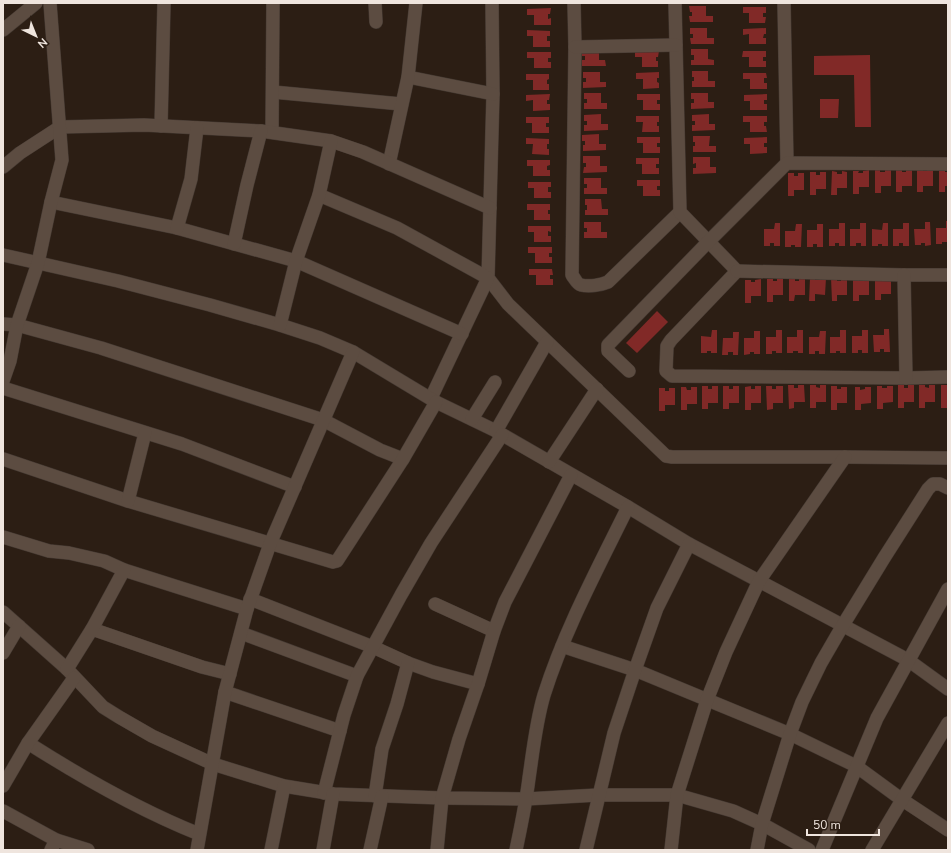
<svg xmlns="http://www.w3.org/2000/svg" width="951" height="853" viewBox="0 0 951 853" font-family="'Nunito Sans',sans-serif">
<style>
.building{fill:#812927}
.lines{fill:none;stroke-linecap:round;stroke-linejoin:round}
.minor-casing{stroke:#443932;stroke-width:14}
.minor{stroke:#5c4c41;stroke-width:13}
</style>
<rect width="100%" height="100%" fill="#2c1e14"/>
<!-- building -->
<g class="building">
<polygon points="689,6 706,6 706,16 713,16 713,22 690,22 689,16 692,16 692,12 690,12"/>
<polygon points="743,7 766,7 766,13 763,13 763,17 766,17 765,23 749,23 749,13 743,13"/>
<polygon points="551,8 550,14 548,14 548,19 551,18 551,25 534,25 534,15 527,15 527,9"/>
<polygon points="690,28 707,28 707,38 714,38 714,44 691,44 690,38 693,38 693,34 690,34"/>
<polygon points="766,28 766,34 764,34 763,38 766,38 766,44 749,44 749,34 743,35 743,29"/>
<polygon points="527,30 550,31 550,36 547,36 547,41 550,41 550,47 533,47 533,36 527,36"/>
<polygon points="691,49 708,49 708,59 714,60 714,65 691,65 691,60 694,60 694,55 691,55"/>
<polygon points="582,50 599,50 599,60 605,60 606,66 582,66 582,60 585,60 585,56 582,56"/>
<polygon points="635,51 659,51 658,57 656,57 656,61 658,61 658,67 642,67 642,57 635,57"/>
<polygon points="743,51 766,51 766,57 763,57 763,61 766,61 766,67 749,67 749,57 742,57"/>
<polygon points="527,52 551,52 551,58 548,58 548,62 551,62 551,68 534,68 534,58 527,58"/>
<polygon points="870,55 871,127 855,127 854,75 814,75 814,56"/>
<polygon points="692,71 708,71 708,81 715,81 715,87 692,87 692,81 694,81 694,77 692,77"/>
<polygon points="583,72 600,72 600,82 606,82 606,87 583,88 583,82 586,82 586,78 583,78"/>
<polygon points="659,72 659,78 657,78 657,82 659,83 659,88 643,89 643,79 636,79 636,73"/>
<polygon points="743,73 766,73 767,78 764,78 764,83 767,83 767,89 750,89 750,79 743,79"/>
<polygon points="526,74 549,74 549,79 547,80 547,84 549,84 549,90 533,90 533,80 526,80"/>
<polygon points="584,93 601,93 601,103 607,103 607,109 584,109 584,103 587,103 587,99 584,99"/>
<polygon points="691,93 708,93 708,102 714,102 714,108 691,109 691,103 694,103 694,99 691,99"/>
<polygon points="550,94 549,100 547,100 547,104 550,104 550,110 533,111 533,100 526,101 526,95"/>
<polygon points="637,94 660,94 660,100 657,100 657,104 660,104 660,110 643,110 643,100 637,100"/>
<polygon points="767,94 767,100 764,100 764,104 767,104 767,110 750,110 750,101 744,101 744,95"/>
<polygon points="820,99 839,99 838,118 820,118"/>
<polygon points="601,114 601,124 608,124 608,130 584,131 584,125 587,125 587,121 584,121 584,115"/>
<polygon points="709,114 709,124 715,124 715,130 692,131 692,125 695,125 695,121 692,121 692,115"/>
<polygon points="636,116 659,116 659,122 657,122 657,126 659,126 659,132 642,132 643,122 636,122"/>
<polygon points="743,116 767,116 767,122 764,122 764,126 766,126 767,132 750,132 750,122 743,122"/>
<polygon points="526,117 549,117 549,123 546,123 546,127 549,127 549,133 532,133 532,123 526,123"/>
<polygon points="599,134 599,144 606,144 606,150 583,151 583,145 585,145 585,141 582,141 582,135"/>
<polygon points="693,136 710,136 709,146 716,146 716,152 693,152 693,146 695,146 695,142 693,142"/>
<polygon points="637,137 660,137 660,143 657,143 657,147 660,147 660,153 643,153 643,143 637,143"/>
<polygon points="767,137 767,143 764,143 764,147 767,147 767,153 750,154 750,144 744,144 744,138"/>
<polygon points="526,138 549,139 549,144 547,144 547,149 549,149 549,155 532,154 533,144 526,144"/>
<polygon points="583,156 600,156 600,166 607,166 607,172 583,173 584,167 586,167 586,163 583,163"/>
<polygon points="693,157 710,157 710,167 716,167 716,173 693,174 693,168 696,168 696,163 693,164"/>
<polygon points="636,158 659,158 659,164 656,164 656,168 659,168 659,174 642,174 642,164 636,164"/>
<polygon points="527,160 550,160 550,165 547,166 547,170 550,170 550,176 533,176 533,166 527,166"/>
<polygon points="891,169 891,186 881,186 881,193 875,193 875,170 880,170 880,172 885,172 885,170"/>
<polygon points="896,169 902,169 902,172 906,172 906,169 912,169 912,186 902,186 902,192 896,192"/>
<polygon points="917,169 923,169 923,171 927,171 927,169 933,169 933,186 923,186 923,192 917,192"/>
<polygon points="939,169 945,169 945,172 948,172 948,186 945,186 945,192 939,192"/>
<polygon points="869,170 869,187 859,187 859,194 853,194 853,171 859,171 858,173 863,173 863,171"/>
<polygon points="832,171 837,172 837,174 842,174 842,171 847,172 847,188 837,188 837,195 831,195"/>
<polygon points="810,172 816,172 816,175 820,175 820,172 826,172 826,189 816,189 816,195 810,195"/>
<polygon points="788,173 794,173 794,176 798,176 798,173 804,173 804,190 794,190 794,196 788,196"/>
<polygon points="584,178 601,178 601,188 607,188 607,194 584,194 584,188 587,188 587,184 584,184"/>
<polygon points="637,180 660,180 660,186 657,186 657,190 660,190 660,196 643,196 643,186 637,186"/>
<polygon points="528,182 551,182 551,187 548,187 548,192 551,192 551,198 534,198 534,188 528,188"/>
<polygon points="585,199 601,199 602,209 608,209 608,215 585,215 585,210 587,210 587,205 585,205"/>
<polygon points="527,204 550,204 550,210 548,210 548,214 550,214 550,220 534,220 534,210 527,210"/>
<polygon points="946,221 948,221 948,242 942,242 942,244 936,244 936,228 946,228"/>
<polygon points="584,222 601,222 601,232 607,232 607,238 584,238 584,232 587,232 587,228 584,228"/>
<polygon points="925,222 930,222 931,245 925,246 925,243 921,243 921,245 915,245 914,229 925,229"/>
<polygon points="775,223 780,223 780,246 774,246 774,243 770,243 770,246 764,246 764,229 774,229"/>
<polygon points="839,223 845,223 845,246 839,246 839,243 835,243 835,246 829,246 829,229 839,229"/>
<polygon points="860,223 866,223 866,246 861,246 861,243 856,243 856,246 850,246 850,229 860,229"/>
<polygon points="883,223 888,223 888,246 882,246 882,244 878,244 878,246 872,246 872,229 882,230"/>
<polygon points="903,223 909,223 909,246 903,246 903,243 899,243 899,246 893,246 893,229 903,229"/>
<polygon points="796,224 802,224 801,247 795,247 795,245 791,245 791,247 785,247 785,231 795,231"/>
<polygon points="817,224 823,224 823,247 817,247 817,244 813,244 813,247 807,247 807,230 817,230"/>
<polygon points="528,226 551,226 551,232 548,231 548,236 551,236 551,242 534,242 534,232 528,232"/>
<polygon points="528,247 552,247 552,253 549,253 549,257 552,257 552,263 535,263 535,253 528,253"/>
<polygon points="529,269 552,269 553,275 550,275 550,279 553,279 553,285 536,285 536,275 529,275"/>
<polygon points="875,277 891,277 891,294 881,294 881,300 875,300"/>
<polygon points="777,278 783,278 783,295 773,295 773,302 767,302 767,279 773,279 773,281 777,281"/>
<polygon points="789,278 795,278 795,281 799,281 799,278 805,278 805,295 795,295 794,301 789,301"/>
<polygon points="810,278 815,278 815,280 820,280 820,278 826,278 825,295 815,294 815,301 809,301"/>
<polygon points="831,278 837,278 837,281 841,281 841,278 847,278 847,295 837,295 837,301 832,301"/>
<polygon points="853,278 859,278 859,281 863,281 863,278 869,278 869,295 859,295 859,301 853,301"/>
<polygon points="761,279 761,296 751,296 751,303 745,303 745,280 751,280 751,282 755,282 755,280"/>
<polygon points="657,311 668,322 637,353 626,343"/>
<polygon points="884,329 889,329 890,352 884,352 884,349 880,349 880,352 874,352 873,335 884,335"/>
<polygon points="712,330 717,330 717,353 711,353 711,351 707,351 707,353 701,353 701,336 711,337"/>
<polygon points="776,330 782,330 782,353 776,353 776,351 772,351 772,354 766,354 766,337 776,337"/>
<polygon points="797,330 803,330 803,353 798,353 798,351 793,351 793,353 787,353 787,337 797,337"/>
<polygon points="840,330 846,330 846,353 840,353 840,351 836,351 836,353 830,353 830,337 840,337"/>
<polygon points="862,330 868,330 868,353 862,353 862,350 858,350 858,353 852,353 852,336 862,336"/>
<polygon points="754,331 760,331 760,354 754,354 754,352 750,352 750,354 744,355 744,338 754,338"/>
<polygon points="820,331 826,331 825,354 819,354 819,351 815,351 815,354 809,354 809,337 819,337"/>
<polygon points="733,332 739,332 738,355 733,355 733,352 728,352 728,355 722,355 723,338 733,338"/>
<polygon points="788,385 794,385 794,388 798,388 798,385 804,385 805,402 794,402 794,408 789,409"/>
<polygon points="810,385 816,385 816,387 820,388 820,385 826,385 826,402 816,402 816,408 810,408"/>
<polygon points="898,385 904,385 904,388 908,388 908,385 914,385 914,402 904,402 904,408 898,408"/>
<polygon points="919,385 925,385 925,387 929,388 929,385 935,385 935,402 925,402 925,408 919,408"/>
<polygon points="941,385 947,385 947,388 948,388 947,408 941,408"/>
<polygon points="702,386 708,386 708,389 712,389 712,386 718,386 718,403 708,403 708,409 702,409"/>
<polygon points="723,386 729,386 729,389 733,389 733,386 739,386 739,403 729,403 729,409 723,409"/>
<polygon points="751,386 751,389 755,389 755,386 761,386 761,403 751,403 751,410 745,410 745,387"/>
<polygon points="766,386 772,386 772,389 776,389 776,386 783,386 783,403 773,403 773,409 767,410"/>
<polygon points="831,386 837,386 837,389 841,389 841,387 847,387 847,403 837,403 837,410 831,410"/>
<polygon points="877,386 882,386 882,388 887,388 887,386 893,386 893,402 883,403 883,409 877,409"/>
<polygon points="681,387 686,387 687,390 691,390 691,387 697,387 697,404 687,404 687,410 681,410"/>
<polygon points="855,387 860,387 860,390 865,389 865,387 871,387 871,403 861,404 861,410 855,410"/>
<polygon points="659,388 665,388 665,391 669,391 669,388 675,388 675,405 665,405 665,411 659,411"/>
</g>
<g class="lines">
<defs>
<g id="minor">
<polyline points="375,3 376,22"/>
<polyline points="492,3 493,94 488,278 508,304 666,456 672,457 845,457 948,458"/>
<path d="M 574,3 L 575,47 L 572,275 C 575,279 577,284 581,285 C 589,287 601,285 608,282 L 680,212"/>
<polyline points="675,3 680,212 737,271 671,340 667,346 666,371 672,376 906,378 948,377"/>
<polyline points="784,3 787,163"/>
<polyline points="3,30 36,3"/>
<polyline points="575,47 676,45"/>
<polyline points="408,77 493,94"/>
<polyline points="273,92 401,104"/>
<polyline points="161,126 164,3"/>
<polyline points="272,132 273,3"/>
<polyline points="389,164 408,77 416,3"/>
<polyline points="3,167 20,153 60,127 144,125 261,131 331,141 363,152 490,208"/>
<polyline points="319,195 397,228 488,278 431,398"/>
<polyline points="51,202 177,228 296,261 462,334"/>
<polyline points="177,228 191,179 197,128"/>
<polyline points="234,244 247,185 261,131"/>
<polyline points="3,255 118,281 210,305 280,325 320,338 353,352 436,402 496,431 628,507 689,544 908,660 948,689"/>
<polyline points="737,271 904,275 948,275"/>
<polyline points="904,275 906,378"/>
<polyline points="3,324 17,325 101,348 323,420 380,450 403,459"/>
<polyline points="280,325 296,261 319,195 331,141"/>
<polyline points="629,371 608,351 608,345 709,241 787,163 948,164"/>
<polyline points="3,381 10,361 17,325 38,263 51,202 62,160 50,3"/>
<polyline points="3,388 182,444 295,487"/>
<polyline points="472,419 495,382"/>
<polyline points="496,431 547,342"/>
<polyline points="3,459 128,501 333,562 337,561 403,459 436,402"/>
<polyline points="549,462 597,389"/>
<polyline points="128,501 145,433"/>
<polyline points="3,537 49,551 69,553 104,561 124,570 247,609"/>
<polyline points="250,599 373,647 408,663 433,672 478,684"/>
<polyline points="435,604 494,631"/>
<polyline points="3,612 67,669 103,707 119,717 152,736 213,764 284,786 333,794 442,798 526,799 598,795 677,795 733,811 762,824 809,850"/>
<polyline points="92,629 202,667 230,674"/>
<polyline points="241,633 357,676"/>
<polyline points="562,646 635,670 790,734 856,766 901,799 948,830"/>
<polyline points="3,653 19,626"/>
<polyline points="67,669 92,629 124,570"/>
<polyline points="225,692 340,731"/>
<path d="M 28,743 C 83,778 139,810 199,834"/>
<polyline points="3,786 28,743 74,678"/>
<polyline points="324,793 344,715 357,676 401,595 431,543 502,435"/>
<polyline points="375,796 382,749 397,704 408,663"/>
<polyline points="3,811 56,840"/>
<polyline points="51,850 56,840 88,850"/>
<polyline points="197,850 225,692 247,609 270,544 353,352"/>
<polyline points="271,850 284,786"/>
<polyline points="323,850 333,794"/>
<polyline points="370,850 382,796"/>
<polyline points="437,850 442,798 459,739 478,684 494,631 505,602 571,475"/>
<path d="M 516,850 C 521,826 526,803 529,778 C 533,751 536,722 544,695 C 565,629 598,568 628,507"/>
<polyline points="586,850 614,733 635,670 657,608 689,544"/>
<polyline points="671,850 677,795 707,700 726,652 759,581 845,457"/>
<polyline points="757,850 762,824 790,734 802,702 821,663 843,625 884,558 928,489 933,484 940,484 948,488"/>
<polyline points="822,850 877,718 948,589"/>
<polyline points="872,850 948,723"/>
</g>
</defs>
<!-- minor casing -->
<use href="#minor" class="minor-casing"/>
<!-- minor -->
<use href="#minor" class="minor"/>
</g>
<!-- border -->
<rect width="951" height="853" fill="none" stroke="#efe5de" stroke-width="8"/>
<!-- north arrow -->
<g transform="translate(36 36) rotate(137)" stroke="#2c1e14" stroke-width="3" paint-order="stroke">
<path d="M0-3L7 15L0 10L-7 15Z" fill="#efe5de"/>
<text y="-6" font-size="11" font-weight="bold" text-anchor="middle" fill="#efe5de">N</text>
</g>
<!-- scale -->
<path d="M807 829v6h72v-6" fill="none" stroke="#efe5de" stroke-width="2"/>
<text x="813" y="829" font-size="12" fill="#efe5de" stroke="#2c1e14" stroke-width="3" paint-order="stroke">50 m</text>
</svg>
